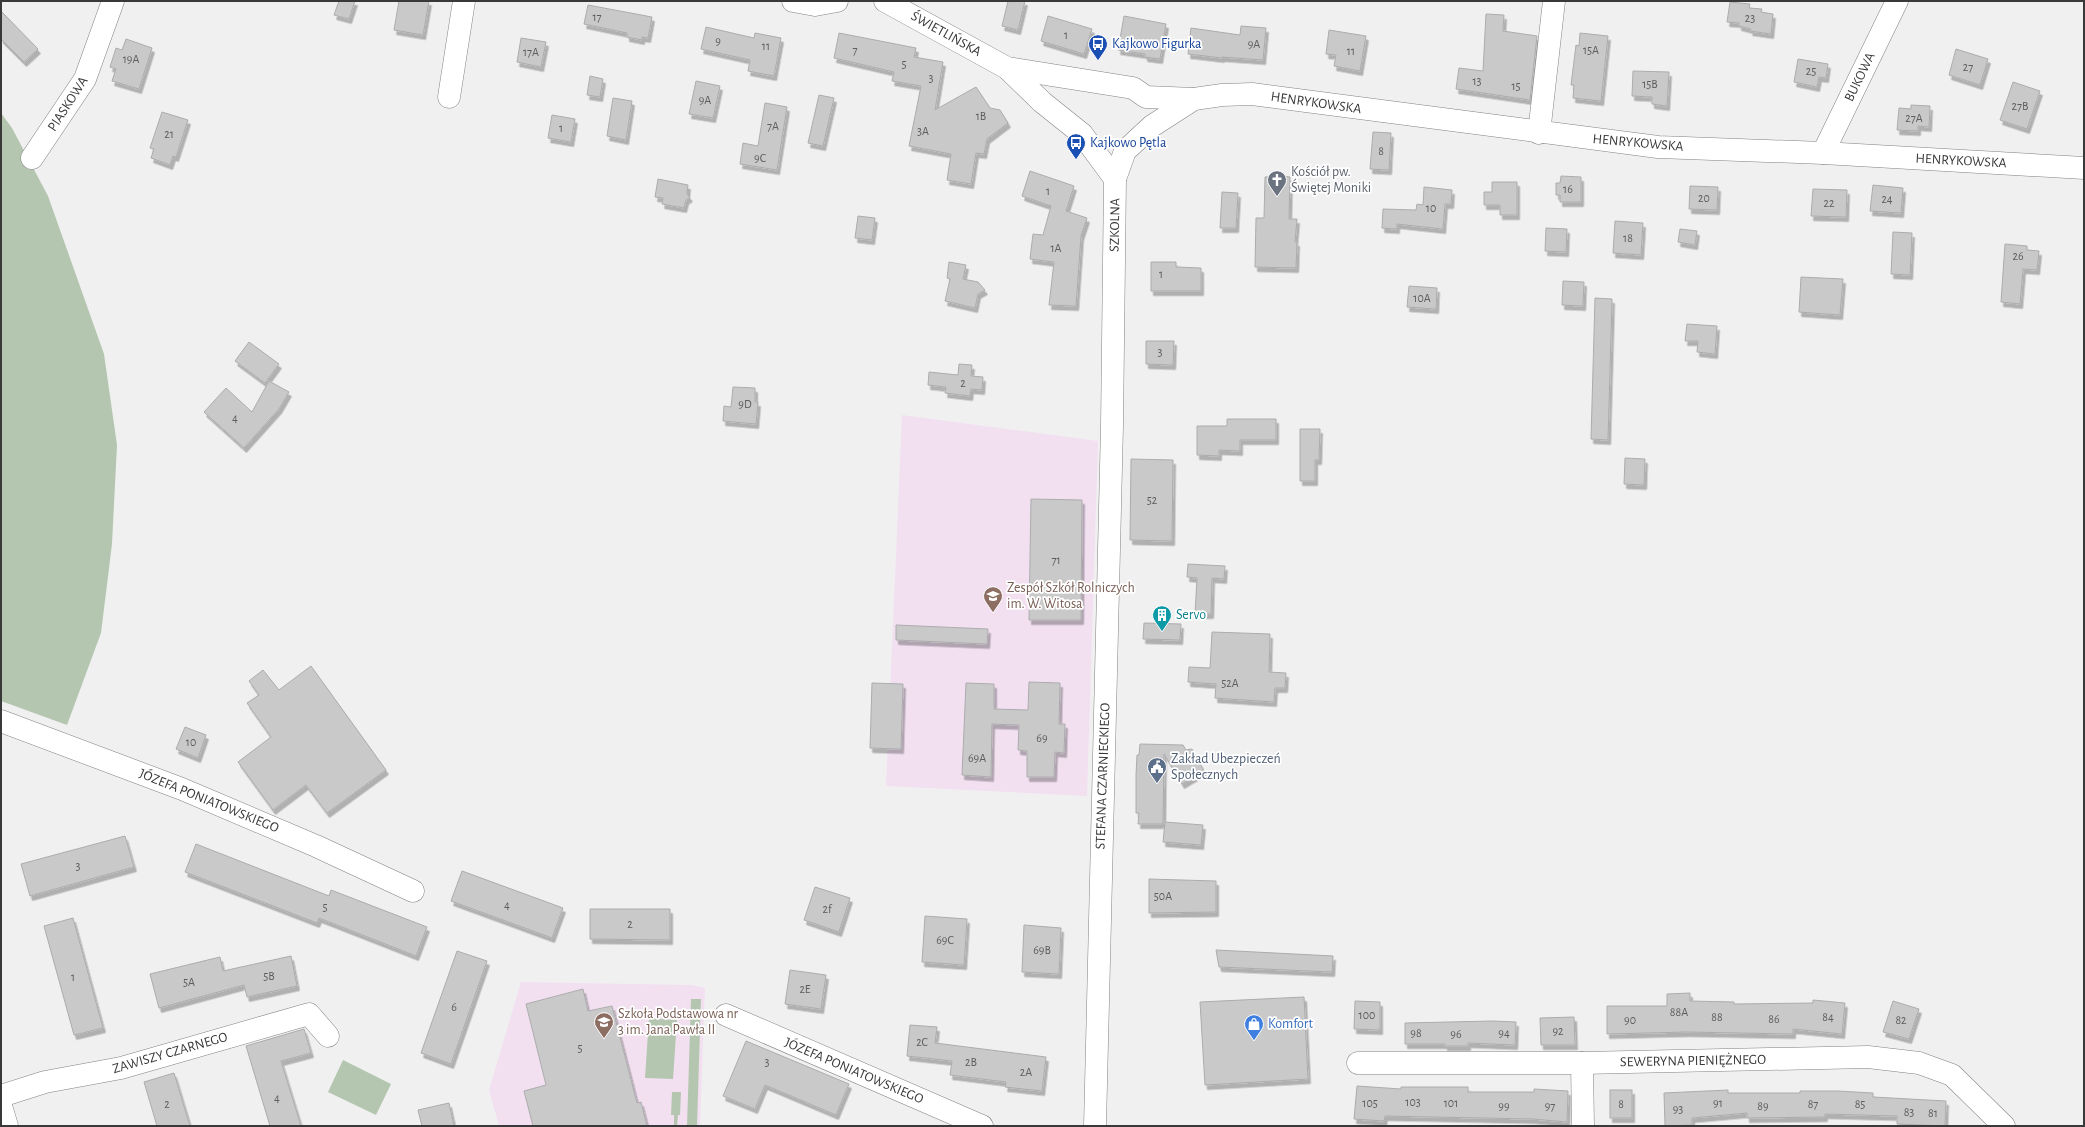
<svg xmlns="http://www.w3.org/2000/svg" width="2085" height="1127" viewBox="0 0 2085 1127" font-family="'Alegreya Sans',sans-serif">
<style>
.education{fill:#f2e0f1}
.green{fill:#b4c6b0}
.building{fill:#c9c9ca;stroke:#acacad;filter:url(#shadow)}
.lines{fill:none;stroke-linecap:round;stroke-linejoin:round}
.minor-casing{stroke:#828282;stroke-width:23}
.minor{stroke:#fff;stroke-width:22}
.labels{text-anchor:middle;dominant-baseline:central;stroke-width:3.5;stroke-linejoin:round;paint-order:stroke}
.number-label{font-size:12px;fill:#5d5d5e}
.street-label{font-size:14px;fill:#39393a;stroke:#fff}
.transit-label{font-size:14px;fill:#164399;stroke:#fff;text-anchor:start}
.worship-label{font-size:14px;fill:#5b616d;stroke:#fff;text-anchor:start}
.education-label{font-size:14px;fill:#785e54;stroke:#fff;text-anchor:start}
.culture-label{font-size:14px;fill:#0d838f;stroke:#fff;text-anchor:start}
.service-label{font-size:14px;fill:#4e5e75;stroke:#fff;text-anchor:start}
.shop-label{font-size:14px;fill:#366cbe;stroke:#fff;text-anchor:start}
</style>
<defs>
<filter id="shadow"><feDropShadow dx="2.5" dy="4.5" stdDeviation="0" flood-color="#0004"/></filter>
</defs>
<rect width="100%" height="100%" fill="#f0f0f1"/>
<!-- education -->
<g class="education">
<polygon points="902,415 1098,441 1087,796 886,786"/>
<polygon points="521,982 691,985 705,988 700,1126 499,1126 489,1090"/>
</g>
<!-- green -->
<g class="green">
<polygon points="1,113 12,128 48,196 104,354 117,445 112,544 101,633 67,725 1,701"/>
<polygon points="691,999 701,999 697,1126 687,1126"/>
<polygon points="649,1018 677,1020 673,1079 645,1078"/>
<polygon points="343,1060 391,1084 376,1115 328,1092"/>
<polygon points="672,1092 681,1092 680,1115 678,1115 677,1126 674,1126 674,1115 671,1115"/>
</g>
<!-- building -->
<g class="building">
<polygon points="339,1 355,1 349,19 334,15"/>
<polygon points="399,1 429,1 423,35 394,30"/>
<polygon points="1008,1 1025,1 1018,30 1002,26"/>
<polygon points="1730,2 1750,4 1749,8 1762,9 1761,12 1773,14 1771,34 1750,31 1751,29 1739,26 1739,23 1727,22"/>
<polygon points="588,5 652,17 648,38 642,37 642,40 627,37 627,33 584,24"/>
<polygon points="1,11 38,49 24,62 1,39"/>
<polygon points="1486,14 1504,15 1503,31 1537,36 1530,100 1456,89 1459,68 1483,71"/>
<polygon points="1048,16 1092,29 1084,54 1041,41"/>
<polygon points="1124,16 1166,24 1160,59 1145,57 1145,54 1118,50"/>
<polygon points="1241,26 1266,28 1263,60 1222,57 1222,58 1188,54 1191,28 1240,35"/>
<polygon points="706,27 754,38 755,33 781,38 774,76 748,71 750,60 701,49"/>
<polygon points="1329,30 1366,36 1360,71 1334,66 1336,55 1326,54"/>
<polygon points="839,33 916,48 914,57 943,62 935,110 976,87 990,108 1000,110 1008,123 987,139 984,154 976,153 971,184 947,180 951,154 909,146 921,86 892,81 894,72 834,58"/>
<polygon points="1580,33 1608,36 1601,101 1573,98 1574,85 1571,85 1576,45 1579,46"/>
<polygon points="521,38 546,42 541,67 517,62"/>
<polygon points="126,39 152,48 139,89 112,81 116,69 110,67 116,48 122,50"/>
<polygon points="1956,49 1988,59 1980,85 1949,75"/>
<polygon points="1798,59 1828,64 1826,78 1819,77 1817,87 1794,82"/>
<polygon points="1633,71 1669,72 1667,106 1652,104 1652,97 1632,96"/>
<polygon points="590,76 603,79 600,97 587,95"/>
<polygon points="696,81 720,86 713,118 689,114"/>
<polygon points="2013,82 2040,91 2027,129 2000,120"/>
<polygon points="819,95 834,98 823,146 808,143"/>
<polygon points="613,98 632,101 626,140 607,136"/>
<polygon points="765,103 787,107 777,170 740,164 743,143 758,146"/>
<polygon points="1911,105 1930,106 1929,127 1918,126 1918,131 1897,130 1899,108 1911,109"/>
<polygon points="162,112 188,120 176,157 173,156 170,165 151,158 154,149 150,148"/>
<polygon points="552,115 575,119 571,142 548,138"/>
<polygon points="1373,132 1391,133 1389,170 1370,169"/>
<polygon points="1030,171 1074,186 1066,211 1087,218 1081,236 1076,306 1049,305 1054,262 1030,259 1033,234 1043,235 1051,206 1022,196"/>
<polygon points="1282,176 1290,177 1289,219 1297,219 1295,242 1297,242 1296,268 1255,267 1256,218 1264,218 1265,177"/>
<polygon points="1561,176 1581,177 1581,202 1560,202 1560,195 1556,195 1556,183 1560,183"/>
<polygon points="658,179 688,185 687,194 690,197 686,200 684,208 662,204 663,198 655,197"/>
<polygon points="1492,182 1517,182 1517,215 1500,215 1500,205 1484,205 1484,192 1492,192"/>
<polygon points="1873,185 1903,188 1901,213 1870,211"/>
<polygon points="1690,186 1718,187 1717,210 1689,209"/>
<polygon points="1424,187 1452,190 1451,204 1445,204 1443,229 1397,224 1397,229 1382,228 1383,209 1416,210 1417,204 1423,205"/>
<polygon points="1813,189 1847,190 1846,217 1811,216"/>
<polygon points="1222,192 1238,193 1236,228 1220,228"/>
<polygon points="858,216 875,218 872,240 855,238"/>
<polygon points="1615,221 1643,223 1641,255 1613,253"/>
<polygon points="1546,228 1567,229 1566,252 1545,251"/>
<polygon points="1680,229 1697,231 1695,245 1678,242"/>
<polygon points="1893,232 1912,233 1910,275 1891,274"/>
<polygon points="2005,244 2027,246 2027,250 2039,251 2037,270 2023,269 2020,304 2001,302"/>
<polygon points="949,262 966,265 963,279 978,282 985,290 978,294 975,308 945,301 950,279 947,278"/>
<polygon points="1151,262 1176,262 1176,267 1201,268 1201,291 1151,291"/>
<polygon points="1801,277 1843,279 1840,315 1799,312"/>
<polygon points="1563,281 1584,282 1583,306 1562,305"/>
<polygon points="1409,286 1437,288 1436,309 1407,307"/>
<polygon points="1595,298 1612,299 1608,440 1591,439"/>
<polygon points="1687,324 1717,326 1715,354 1697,352 1698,341 1685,341"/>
<polygon points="1146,341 1174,341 1173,365 1146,364"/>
<polygon points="249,342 279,364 265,383 235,361"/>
<polygon points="959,364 972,365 971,376 983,377 982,390 971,389 970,396 945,393 946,387 928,385 929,372 958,375"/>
<polygon points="269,381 289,392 279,409 244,448 204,412 226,388 252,412"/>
<polygon points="733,387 755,388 755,402 758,402 756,424 723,421 724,406 731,407"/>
<polygon points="1227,419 1276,419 1276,440 1240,440 1240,451 1219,450 1219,456 1197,455 1197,426 1227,426"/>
<polygon points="1300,429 1320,429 1319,460 1315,460 1315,481 1300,481"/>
<polygon points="1625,458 1645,459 1644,485 1624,484"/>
<polygon points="1131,459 1173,460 1172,541 1130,540"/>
<polygon points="1031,499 1082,500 1081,620 1029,620"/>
<polygon points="1188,564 1225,566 1224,579 1212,578 1211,614 1195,614 1197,578 1187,577"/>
<polygon points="1144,623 1181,624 1180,640 1143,639"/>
<polygon points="896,625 988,629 987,644 896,640"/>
<polygon points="1212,632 1270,634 1269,672 1286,673 1285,688 1275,688 1274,702 1215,698 1216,684 1188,682 1189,667 1210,668"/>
<polygon points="311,666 386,770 327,813 306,785 273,810 238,762 271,737 247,703 259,695 249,681 263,670 279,690"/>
<polygon points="1029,682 1060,683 1059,724 1065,724 1064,753 1055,752 1054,777 1027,777 1027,751 1018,750 1019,725 992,724 991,777 962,775 966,683 994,684 994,709 1028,710"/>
<polygon points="872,683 903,684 901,749 870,748"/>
<polygon points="185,727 206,735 198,758 176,749"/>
<polygon points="1140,744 1183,745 1186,750 1192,749 1204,771 1182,784 1164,754 1163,824 1138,824 1139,813 1136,813 1136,775 1137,755 1139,755"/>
<polygon points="1165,822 1203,825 1201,845 1163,842"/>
<polygon points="125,836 134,867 30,896 21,864"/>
<polygon points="196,844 329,896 331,890 427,927 416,956 319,918 317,923 185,872"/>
<polygon points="462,871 563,908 552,938 451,901"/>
<polygon points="1149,879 1216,881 1216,912 1149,913"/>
<polygon points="815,887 850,898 839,932 804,920"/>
<polygon points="590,909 670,909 670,940 590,939"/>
<polygon points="925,916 967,919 964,965 922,962"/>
<polygon points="73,918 103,1028 74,1035 44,926"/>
<polygon points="1024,925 1061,928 1059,974 1022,972"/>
<polygon points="1216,950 1333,956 1332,972 1219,967"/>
<polygon points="457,951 487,961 451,1064 421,1053"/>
<polygon points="291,956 297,986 247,997 244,985 159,1008 150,974 220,957 223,971"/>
<polygon points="790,970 826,975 821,1009 785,1004"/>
<polygon points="583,989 588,1011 612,1006 637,1103 641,1102 647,1126 533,1126 524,1091 546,1085 526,1004"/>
<polygon points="1690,993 1690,1001 1734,1002 1734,1004 1813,1003 1813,1000 1845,1003 1842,1034 1793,1029 1793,1034 1687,1032 1607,1034 1607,1006 1667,1006 1667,994"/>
<polygon points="1304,997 1308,1079 1205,1085 1200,1002"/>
<polygon points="1355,1001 1380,1002 1380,1030 1354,1029"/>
<polygon points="1893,1001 1919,1009 1909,1039 1883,1032"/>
<polygon points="1574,1017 1575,1045 1541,1045 1540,1018"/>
<polygon points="1493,1021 1516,1022 1515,1045 1468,1043 1468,1046 1445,1046 1445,1044 1405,1044 1405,1023"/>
<polygon points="910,1025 937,1027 935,1043 1046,1057 1042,1091 1005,1087 1006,1082 950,1075 952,1061 907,1056"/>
<polygon points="304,1029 311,1053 281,1061 301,1126 270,1126 246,1046"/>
<polygon points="746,1041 849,1084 836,1115 765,1085 755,1109 723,1096"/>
<polygon points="174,1073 190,1126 157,1126 144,1082"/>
<polygon points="1357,1086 1401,1089 1401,1087 1468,1087 1468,1092 1534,1092 1534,1089 1568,1091 1567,1122 1533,1119 1385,1116 1384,1121 1354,1119"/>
<rect x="1610" y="1090" width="22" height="28"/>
<polygon points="1728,1090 1728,1093 1800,1093 1800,1091 1838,1091 1873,1093 1873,1097 1946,1101 1945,1126 1897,1124 1897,1116 1825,1114 1825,1117 1747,1118 1747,1113 1692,1118 1692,1125 1665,1126 1664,1093"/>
<polygon points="449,1103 454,1126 422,1126 418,1110"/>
</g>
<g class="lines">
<defs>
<g id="minor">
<polyline points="793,1 815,5 837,1"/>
<polyline points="885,1 1007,68 1042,102 1082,134 1115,179 1112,426 1095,1126"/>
<polyline points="1007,68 1133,88 1146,97 1194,99 1222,95 1252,94 1658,147 1823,153 2084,168"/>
<polyline points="449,97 464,1"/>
<polyline points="1539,133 1554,1"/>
<polyline points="1823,153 1897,1"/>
<polyline points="32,158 85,79 113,1"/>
<polyline points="1115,179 1125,151 1152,126 1194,99"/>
<polyline points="1,721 182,789 316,846 413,891"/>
<polyline points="726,1015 982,1126"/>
<polyline points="1358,1063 1582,1063 1868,1057 1919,1063 1952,1075 2004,1126"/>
<polyline points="1582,1063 1583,1126"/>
<polyline points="1,1096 45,1082 121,1068 309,1014 328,1036"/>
<polyline points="1,1106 7,1126"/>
</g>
</defs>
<!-- minor casing -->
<use href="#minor" class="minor-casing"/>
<!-- minor -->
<use href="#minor" class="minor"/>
</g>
<!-- icons -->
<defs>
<symbol id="bus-pin" viewBox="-11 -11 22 30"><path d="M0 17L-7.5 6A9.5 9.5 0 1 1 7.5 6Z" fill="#1a4fb4" stroke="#fff"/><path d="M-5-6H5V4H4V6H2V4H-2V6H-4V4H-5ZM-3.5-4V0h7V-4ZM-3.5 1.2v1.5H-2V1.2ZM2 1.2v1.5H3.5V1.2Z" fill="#fff"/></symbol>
<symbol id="church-pin" viewBox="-11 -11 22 30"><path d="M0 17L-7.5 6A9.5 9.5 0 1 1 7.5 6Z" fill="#6b7280" stroke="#fff"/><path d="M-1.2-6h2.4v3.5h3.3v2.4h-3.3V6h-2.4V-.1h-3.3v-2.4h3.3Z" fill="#fff"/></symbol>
<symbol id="school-pin" viewBox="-11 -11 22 30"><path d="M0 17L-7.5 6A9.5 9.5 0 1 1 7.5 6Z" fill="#8d6e63" stroke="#fff"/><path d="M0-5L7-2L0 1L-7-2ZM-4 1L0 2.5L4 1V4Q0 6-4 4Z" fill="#fff"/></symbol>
<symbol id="building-pin" viewBox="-11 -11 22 30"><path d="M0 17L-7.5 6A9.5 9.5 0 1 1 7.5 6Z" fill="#0f9aa8" stroke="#fff"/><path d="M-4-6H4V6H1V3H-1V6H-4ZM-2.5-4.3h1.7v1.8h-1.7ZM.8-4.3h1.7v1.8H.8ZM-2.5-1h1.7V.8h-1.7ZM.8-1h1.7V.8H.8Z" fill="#fff"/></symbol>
<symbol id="civic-pin" viewBox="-11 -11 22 30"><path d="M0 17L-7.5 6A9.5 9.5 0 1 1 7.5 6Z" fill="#5c6f8a" stroke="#fff"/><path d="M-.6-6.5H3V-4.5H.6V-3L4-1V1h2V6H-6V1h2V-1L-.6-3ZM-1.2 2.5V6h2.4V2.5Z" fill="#fff"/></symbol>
<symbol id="shop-pin" viewBox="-11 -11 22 30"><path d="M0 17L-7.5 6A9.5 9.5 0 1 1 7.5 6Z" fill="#3f7fe0" stroke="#fff"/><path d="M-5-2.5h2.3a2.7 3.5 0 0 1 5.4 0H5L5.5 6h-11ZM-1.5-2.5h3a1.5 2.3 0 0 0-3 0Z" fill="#fff"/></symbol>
</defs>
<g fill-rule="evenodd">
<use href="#bus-pin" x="1087" y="33" width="22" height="30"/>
<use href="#bus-pin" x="1065" y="132" width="22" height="30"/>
<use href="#church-pin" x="1266" y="169" width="22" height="30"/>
<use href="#school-pin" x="982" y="585" width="22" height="30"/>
<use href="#building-pin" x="1151" y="604" width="22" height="30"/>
<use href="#civic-pin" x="1146" y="756" width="22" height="30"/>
<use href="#school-pin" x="593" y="1011" width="22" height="30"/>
<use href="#shop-pin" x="1243" y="1013" width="22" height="30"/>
</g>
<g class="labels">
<!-- number labels -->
<g class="number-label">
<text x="597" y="17">17</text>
<text x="1750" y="18">23</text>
<text x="1066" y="35">1</text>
<text x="718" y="41">9</text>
<text x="1254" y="44">9A</text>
<text x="766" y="46">11</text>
<text x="855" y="50">7</text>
<text x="1591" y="50">15A</text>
<text x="1351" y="51">11</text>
<text x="531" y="52">17A</text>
<text x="131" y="59">19A</text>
<text x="904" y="64">5</text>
<text x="1968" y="67">27</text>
<text x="1811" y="71">25</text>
<text x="931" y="78">3</text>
<text x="1477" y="81">13</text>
<text x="1650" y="84">15B</text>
<text x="1516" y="86">15</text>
<text x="705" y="100">9A</text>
<text x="2020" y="106">27B</text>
<text x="981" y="116">1B</text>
<text x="1914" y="118">27A</text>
<text x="773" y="126">7A</text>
<text x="561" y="128">1</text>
<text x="923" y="131">3A</text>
<text x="169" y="134">21</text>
<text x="1381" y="151">8</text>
<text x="760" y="158">9C</text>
<text x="1568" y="189">16</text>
<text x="1048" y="191">1</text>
<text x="1704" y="198">20</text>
<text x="1887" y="199">24</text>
<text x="1829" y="203">22</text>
<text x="1431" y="208">10</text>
<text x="1628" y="238">18</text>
<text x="1056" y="248">1A</text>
<text x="2018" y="256">26</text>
<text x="1161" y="274">1</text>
<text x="1422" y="298">10A</text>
<text x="1160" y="352">3</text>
<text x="963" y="383">2</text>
<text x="745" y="404">9D</text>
<text x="235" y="418">4</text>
<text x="1152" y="500">52</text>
<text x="1056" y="560">71</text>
<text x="1230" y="683">52A</text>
<text x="1042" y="738">69</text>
<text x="191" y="742">10</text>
<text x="977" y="758">69A</text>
<text x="78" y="866">3</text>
<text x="1163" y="896">50A</text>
<text x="507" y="905">4</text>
<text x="325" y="907">5</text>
<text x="827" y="909">2f</text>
<text x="630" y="924">2</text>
<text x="945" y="940">69C</text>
<text x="1042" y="950">69B</text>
<text x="269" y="976">5B</text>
<text x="73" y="977">1</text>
<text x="189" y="982">5A</text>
<text x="805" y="989">2E</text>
<text x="454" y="1007">6</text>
<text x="1679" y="1012">88A</text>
<text x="1367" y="1015">100</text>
<text x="1717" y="1017">88</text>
<text x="1828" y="1017">84</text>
<text x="1774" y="1019">86</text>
<text x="1630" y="1020">90</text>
<text x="1901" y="1020">82</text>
<text x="1558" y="1031">92</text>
<text x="1416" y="1033">98</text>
<text x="1504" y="1033">94</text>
<text x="1456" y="1034">96</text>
<text x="922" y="1042">2C</text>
<text x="580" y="1048">5</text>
<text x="767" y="1062">3</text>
<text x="971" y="1062">2B</text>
<text x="1026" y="1072">2A</text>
<text x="277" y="1098">4</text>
<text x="1413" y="1102">103</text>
<text x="1370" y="1103">105</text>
<text x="1451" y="1103">101</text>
<text x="1718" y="1103">91</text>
<text x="167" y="1104">2</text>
<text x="1621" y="1104">8</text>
<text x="1813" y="1104">87</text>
<text x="1860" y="1104">85</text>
<text x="1504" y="1106">99</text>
<text x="1550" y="1106">97</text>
<text x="1763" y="1106">89</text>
<text x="1678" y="1109">93</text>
<text x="1909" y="1112">83</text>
<text x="1933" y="1113">81</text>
</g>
<!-- street labels -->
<g class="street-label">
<text transform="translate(946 34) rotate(29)">ŚWIETLIŃSKA</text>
<text transform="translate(1860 77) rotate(-64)">BUKOWA</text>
<text transform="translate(1316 103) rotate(8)">HENRYKOWSKA</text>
<text transform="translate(68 104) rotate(-57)">PIASKOWA</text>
<text transform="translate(1638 143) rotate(5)">HENRYKOWSKA</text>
<text transform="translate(1961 161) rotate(3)">HENRYKOWSKA</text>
<text transform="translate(1115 225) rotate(-89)">SZKOLNA</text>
<text transform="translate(1103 776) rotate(-88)">STEFANA CZARNIECKIEGO</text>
<text transform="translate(209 801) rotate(22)">JÓZEFA PONIATOWSKIEGO</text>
<text transform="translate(170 1053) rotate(-16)">ZAWISZY CZARNEGO</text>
<text transform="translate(1693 1061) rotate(-1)">SEWERYNA PIENIĘŻNEGO</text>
<text transform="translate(854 1071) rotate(23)">JÓZEFA PONIATOWSKIEGO</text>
</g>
<!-- transit labels -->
<g class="transit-label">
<text x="1112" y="44">Kajkowo Figurka</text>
<text x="1090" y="143">Kajkowo Pętla</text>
</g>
<!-- worship labels -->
<g class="worship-label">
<text x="1291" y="172">Kościół pw.<tspan x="1291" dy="16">Świętej Moniki</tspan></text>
</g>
<!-- education labels -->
<g class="education-label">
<text x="1007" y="588">Zespół Szkół Rolniczych<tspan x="1007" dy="16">im. W. Witosa</tspan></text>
<text x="618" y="1014">Szkoła Podstawowa nr<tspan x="618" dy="16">3 im. Jana Pawła II</tspan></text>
</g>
<!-- culture labels -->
<g class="culture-label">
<text x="1176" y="615">Servo</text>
</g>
<!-- service labels -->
<g class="service-label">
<text x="1171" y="759">Zakład Ubezpieczeń<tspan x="1171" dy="16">Społecznych</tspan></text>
</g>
<!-- shop labels -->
<g class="shop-label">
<text x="1268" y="1024">Komfort</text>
</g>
</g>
<!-- border -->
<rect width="2085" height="1127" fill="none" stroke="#39393a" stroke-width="4"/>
</svg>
